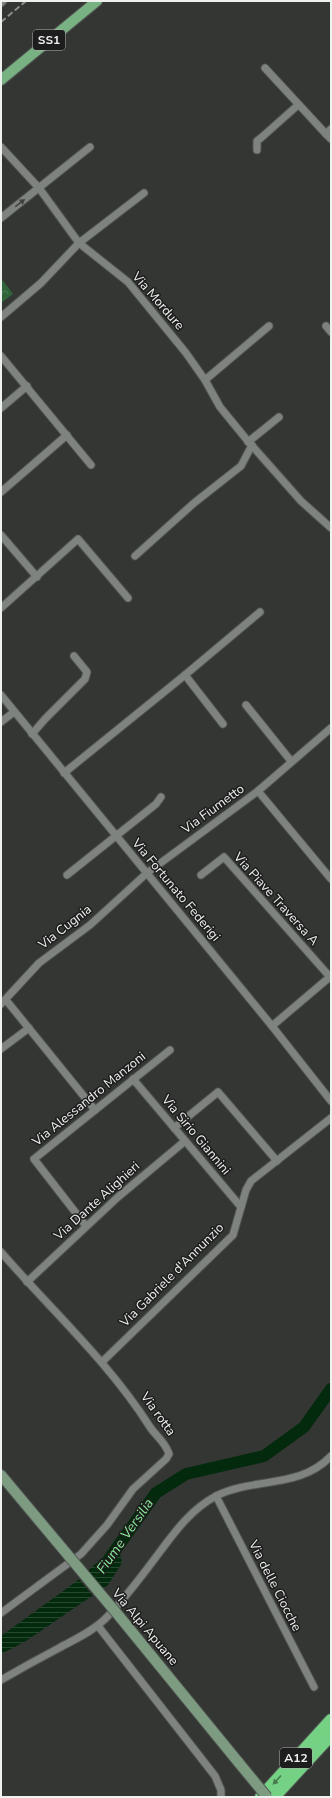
<svg xmlns="http://www.w3.org/2000/svg" width="332" height="1798" viewBox="0 0 332 1798" font-family="'Nunito Sans',sans-serif">
<style>
.park{fill:url(#park-crowns)}
.water{fill:url(#water-rules)}
.pier{fill:#333633}
.lines{fill:none;stroke-linecap:round;stroke-linejoin:round}
.river{stroke:#032a0c;stroke-width:12}
.street-casing{stroke:#525552;stroke-width:9}
.secondary-casing{stroke:#525552;stroke-width:12}
.primary-casing{stroke:#525552;stroke-width:12}
.highway-casing{stroke:#525552;stroke-width:14}
.street{stroke:#7f837f;stroke-width:7}
.secondary{stroke:#7c9b80;stroke-width:10}
.primary{stroke:#79b282;stroke-width:10}
.highway{stroke:#75d284;stroke-width:12}
.rail{stroke:#8c8e8c;stroke-width:2;stroke-dasharray:6 3;stroke-linecap:butt}
.secondary-bridge-casing{stroke:#525552;stroke-width:12;stroke-linecap:butt}
.secondary-bridge{stroke:#7c9b80;stroke-width:10}
.oneway{fill:#3f413f}
.oneway2{fill:#487850}
.labels{text-anchor:middle;dominant-baseline:central;stroke-width:3;stroke-linejoin:round;paint-order:stroke}
.shield{fill:#1c1d1c;stroke:#b0b1b0;stroke-width:1}
.shield-label{font-size:12px;font-weight:bold;fill:#eff1ef}
.street-label{font-size:13px;fill:#eff1ef;stroke:#1c1d1c}
.water-label{font-size:14px;font-style:italic;fill:#89e998;stroke:#1c1d1c}
</style>
<defs>
<pattern id="park-crowns" width="20" height="18" patternUnits="userSpaceOnUse"><rect width="20" height="18" fill="#31643a"/><path d="M2 6a3 3 0 1 1 6 0M12 15a3 3 0 1 1 6 0" fill="none" stroke="#4f7b57"/></pattern>
<pattern id="water-rules" width="6" height="5" patternUnits="userSpaceOnUse"><rect width="6" height="5" fill="#032a0c"/><path d="M0 2.5h6" fill="none" stroke="#284930"/></pattern>
</defs>
<rect width="100%" height="100%" fill="#333633"/>
<!-- park -->
<polygon class="park" points="1,278 13,294 1,303"/>
<!-- water -->
<polygon class="water" points="118,1543 122,1563 108,1585 26,1641 1,1654 1,1636 77,1581"/>
<!-- pier -->
<polygon class="pier" points="86,1569 104,1590 94,1597 77,1577"/>
<g class="lines">
<!-- river -->
<polyline class="river" points="109,1559 156,1493 186,1474 264,1456 304,1427 331,1389"/>
<defs>
<g id="street">
<polyline points="1,3 3,1"/>
<polyline points="265,68 326,134"/>
<polyline points="331,129 326,134 331,139"/>
<polyline points="1,147 39,188 79,243 128,282 186,353 205,380 220,407 247,440 301,501 331,528"/>
<polyline points="257,150 257,141 262,137 298,105"/>
<polyline points="1,218 90,147"/>
<polyline points="1,317 41,283 79,243 144,193"/>
<polyline points="326,326 331,332"/>
<polyline points="1,356 91,465"/>
<polyline points="205,380 269,326"/>
<polyline points="1,408 27,386"/>
<polyline points="248,442 279,417"/>
<polyline points="1,492 67,435"/>
<polyline points="1,535 37,577"/>
<polyline points="135,556 194,503 241,466 252,445"/>
<polyline points="1,608 78,539 128,598"/>
<polyline points="185,675 223,724"/>
<polyline points="1,695 272,1026 331,1101"/>
<polyline points="246,705 291,761"/>
<polyline points="1,722 14,712"/>
<polyline points="32,734 45,719 85,679 87,672 74,656"/>
<polyline points="64,773 185,675 260,612"/>
<polyline points="258,791 331,879"/>
<polyline points="67,875 156,804 161,797"/>
<polyline points="201,875 224,857 330,977"/>
<polyline points="6,1000 95,1110"/>
<polyline points="1,1004 39,963 90,925 147,873 258,791 331,728"/>
<polyline points="272,1026 331,976"/>
<polyline points="1,1049 29,1028"/>
<polyline points="133,1079 241,1207"/>
<polyline points="174,1128 218,1092 277,1161"/>
<polyline points="86,1226 34,1159 170,1050"/>
<path d="M 1,1252 C 52,1311 108,1361 150,1427 C 156,1436 166,1443 169,1454 L 166,1459 L 133,1489 L 107,1525 L 81,1554 L 1,1613"/>
<polyline points="27,1282 118,1197 185,1141"/>
<polyline points="103,1361 233,1235 246,1190 251,1181 331,1118"/>
<polyline points="216,1496 314,1687"/>
<polyline points="98,1626 215,1776 221,1790 221,1797"/>
<path d="M 1,1680 C 20,1669 40,1658 59,1648 C 75,1639 92,1632 105,1619 C 123,1601 138,1581 153,1561 C 172,1536 188,1511 216,1496 C 254,1477 300,1489 331,1456"/>
</g>
<g id="secondary">
<polyline points="1,1475 57,1542"/>
<polyline points="119,1616 239,1763"/>
</g>
<polyline id="primary" points="1,80 97,1"/>
<g id="highway">
<polyline points="261,1797 331,1720"/>
<polyline points="274,1797 331,1735"/>
</g>
</defs>
<!-- street casing -->
<use href="#street" class="street-casing"/>
<!-- secondary casing -->
<use href="#secondary" class="secondary-casing"/>
<!-- primary casing -->
<use href="#primary" class="primary-casing"/>
<!-- highway casing -->
<use href="#highway" class="highway-casing"/>
<!-- street -->
<use href="#street" class="street"/>
<!-- secondary -->
<use href="#secondary" class="secondary"/>
<!-- primary -->
<use href="#primary" class="primary"/>
<!-- highway -->
<use href="#highway" class="highway"/>
<!-- rail -->
<polyline class="rail" points="1,22 26,1"/>
<defs>
<g id="secondary-bridge">
<polyline points="57,1542 119,1616"/>
<polyline points="239,1763 267,1797"/>
</g>
</defs>
<!-- secondary-bridge casing -->
<use href="#secondary-bridge" class="secondary-bridge-casing"/>
<!-- secondary-bridge -->
<use href="#secondary-bridge" class="secondary-bridge"/>
</g>
<!-- one-way arrows -->
<defs><path id="oneway-solid" d="M-6-.8H1V-3.2L6.5 0L1 3.2V.8H-6Z"/></defs>
<use class="oneway" href="#oneway-solid" transform="translate(20 203) rotate(-38)"/>
<use class="oneway2" href="#oneway-solid" transform="translate(277 1780) rotate(132)"/>
<g class="labels">
<!-- shield labels -->
<g class="shield">
<rect x="33" y="30" width="32" height="20" rx="3"/>
<rect x="280" y="1748" width="32" height="20" rx="3"/>
</g>
<g class="shield-label">
<text x="49" y="40">SS1</text>
<text x="296" y="1758">A12</text>
</g>
<!-- street labels -->
<g class="street-label">
<text transform="translate(158 301) rotate(49)">Via Mordure</text>
<text transform="translate(213 809) rotate(-36)">Via Fiumetto</text>
<text transform="translate(176 890) rotate(50)">Via Fortunato Federigi</text>
<text transform="translate(276 899) rotate(48)">Via Piave Traversa A</text>
<text transform="translate(65 927) rotate(-38)">Via Cugnia</text>
<text transform="translate(89 1099) rotate(-39)">Via Alessandro Manzoni</text>
<text transform="translate(196 1135) rotate(50)">Via Sirio Giannini</text>
<text transform="translate(97 1201) rotate(-42)">Via Dante Alighieri</text>
<text transform="translate(172 1275) rotate(-45)">Via Gabriele d'Annunzio</text>
<text transform="translate(158 1414) rotate(54)">Via rotta</text>
<text transform="translate(275 1586) rotate(63)">Via delle Ciocche</text>
<text transform="translate(145 1627) rotate(50)">Via Alpi Apuane</text>
</g>
<!-- water labels -->
<g class="water-label">
<text transform="translate(125 1536) rotate(-55)">Fiume Versilia</text>
</g>
</g>
<!-- border -->
<rect width="332" height="1798" fill="none" stroke="#eff1ef" stroke-width="4"/>
</svg>
